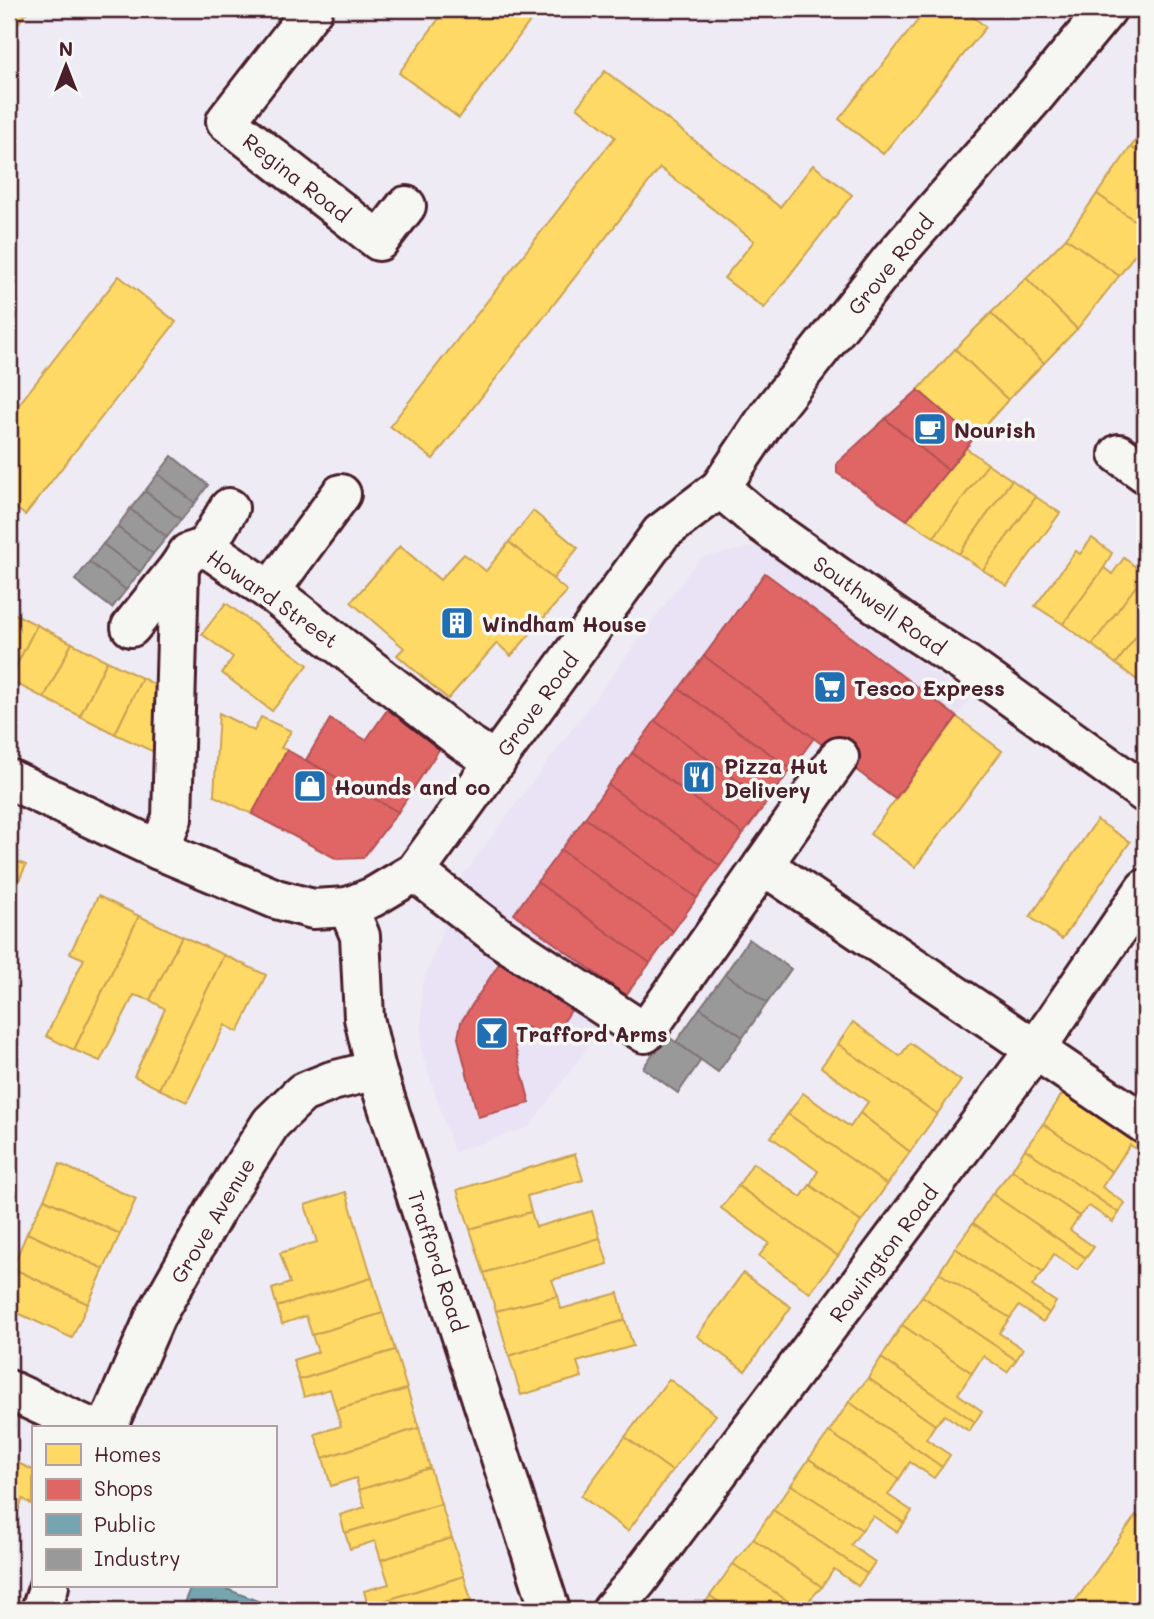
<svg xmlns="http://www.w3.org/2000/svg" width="1154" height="1619" viewBox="0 0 1154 1619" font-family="Mali,sans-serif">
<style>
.built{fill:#e9e3f5}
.homes{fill:#ffd966;stroke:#c9a154;stroke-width:2}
.shops{fill:#e06666;stroke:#b35154;stroke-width:2}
.public{fill:#76a5af;stroke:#697d87;stroke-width:2}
.industry{fill:#999;stroke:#817478;stroke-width:2}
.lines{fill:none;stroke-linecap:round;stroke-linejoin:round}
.minor-casing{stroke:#4a1f2b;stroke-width:44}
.minor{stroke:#f6f6f2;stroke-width:38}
.labels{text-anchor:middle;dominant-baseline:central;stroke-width:7;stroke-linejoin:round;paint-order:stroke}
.street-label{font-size:21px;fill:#4a1f2b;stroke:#f6f6f2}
.poi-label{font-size:21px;font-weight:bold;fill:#4a1f2b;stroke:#f6f6f2;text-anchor:start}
</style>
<rect width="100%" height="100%" fill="#eeebf4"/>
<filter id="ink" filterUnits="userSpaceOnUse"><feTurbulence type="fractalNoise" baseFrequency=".0143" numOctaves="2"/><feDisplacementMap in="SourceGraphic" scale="14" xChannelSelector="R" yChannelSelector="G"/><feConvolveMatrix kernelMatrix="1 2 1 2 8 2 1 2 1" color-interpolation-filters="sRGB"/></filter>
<g filter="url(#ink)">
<!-- built -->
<polygon class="built" points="757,546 970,699 895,799 814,738 529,1127 454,1152 421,1049 422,986 464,874 700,558"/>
<!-- homes -->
<g class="homes">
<polygon points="9,9 29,9 9,35"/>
<polygon points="446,9 539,9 459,118 399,73"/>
<polygon points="927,9 963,9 986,27 883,154 839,119"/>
<polygon points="605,71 780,207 813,165 852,195 764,308 724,278 754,241 660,168 433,459 390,426 615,137 577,107"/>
<polygon points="1145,127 1145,158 1131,147"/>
<polygon points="1131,147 1145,158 1145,228 1097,194"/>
<polygon points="1097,194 1145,228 1145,240 1119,276 1066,238"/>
<polygon points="1066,238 1119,276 1077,329 1026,278"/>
<polygon points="119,276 176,322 25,515 9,503 9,417"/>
<polygon points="1026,278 1077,329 1044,363 991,313"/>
<polygon points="991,313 1044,363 1008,400 955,349"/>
<polygon points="955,349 1008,400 974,438 918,390"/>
<polygon points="966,448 988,464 934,537 907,520"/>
<polygon points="988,464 1012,480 959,554 934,537"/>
<polygon points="1012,480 1036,497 983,570 959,554"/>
<polygon points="1036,497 1060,513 1007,586 983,570"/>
<polygon points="533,511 578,548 553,579 509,542"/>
<polygon points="1092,538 1112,553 1104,568 1063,624 1035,606 1076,551 1080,554"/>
<polygon points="509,542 567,591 511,656 497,643 448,699 397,655 404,648 351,602 400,546 440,580 464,554 486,571"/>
<polygon points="1124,558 1145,574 1092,645 1063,624 1104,568 1112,574"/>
<polygon points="1145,574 1145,624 1116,664 1092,645"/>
<polygon points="226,603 308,665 272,711 222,673 233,657 202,634"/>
<polygon points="9,611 37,625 9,680"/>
<polygon points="1145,624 1145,686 1116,664"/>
<polygon points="37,625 72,643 44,698 9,680"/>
<polygon points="72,643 107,661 80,716 44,698"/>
<polygon points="107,661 142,678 115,734 80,716"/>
<polygon points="142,678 170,693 163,756 115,734"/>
<polygon points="219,713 254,731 261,717 291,731 281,748 287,750 252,814 214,796"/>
<polygon points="957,717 1002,751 915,867 870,834"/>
<polygon points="1097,820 1130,842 1062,939 1030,917"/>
<polygon points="9,858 26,865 9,903"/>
<polygon points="98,896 139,916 74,1050 46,1036 84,959 70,953"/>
<polygon points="139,916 182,936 150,1000 134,995 100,1061 74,1050"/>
<polygon points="182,936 224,955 159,1089 134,1076 165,1009 150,1000"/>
<polygon points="224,955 266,975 238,1032 225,1025 187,1102 159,1089"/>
<polygon points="853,1022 900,1056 910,1043 961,1081 937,1114 838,1044"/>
<polygon points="838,1044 937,1114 910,1152 860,1113 868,1102 821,1067"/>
<polygon points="1066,1088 1145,1143 1145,1156 1130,1145 1112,1172 1043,1124"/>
<polygon points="803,1093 850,1127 860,1113 910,1152 887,1185 788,1114"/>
<polygon points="788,1114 887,1185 861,1222 810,1185 818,1171 771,1137"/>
<polygon points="1043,1124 1112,1172 1102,1187 1125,1203 1119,1213 1025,1149"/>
<polygon points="1025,1149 1119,1213 1113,1222 1089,1206 1079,1216 1012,1170"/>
<polygon points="575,1154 583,1180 527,1196 531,1212 470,1229 457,1190"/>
<polygon points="753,1163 801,1197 810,1185 861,1222 838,1256 738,1186"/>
<polygon points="60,1164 136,1199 120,1234 44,1199"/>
<polygon points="1012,1170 1079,1216 1070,1230 1094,1247 1086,1258 992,1194"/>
<polygon points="738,1186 838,1256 810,1293 759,1256 769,1243 721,1208"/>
<polygon points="346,1192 372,1278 277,1307 272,1289 290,1283 280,1253 317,1242 305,1205"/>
<polygon points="992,1194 1086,1258 1077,1270 1054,1254 1043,1272 973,1223"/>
<polygon points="44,1199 120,1234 104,1269 27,1233"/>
<polygon points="592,1211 600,1238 484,1273 470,1229 531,1212 536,1227"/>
<polygon points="973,1223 1043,1272 1032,1286 1056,1302 1049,1313 955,1248"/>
<polygon points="27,1233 104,1269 88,1304 12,1268"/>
<polygon points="600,1238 608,1264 552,1280 558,1296 496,1311 484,1273"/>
<polygon points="955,1248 1049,1313 1043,1322 1019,1306 1010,1318 939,1273"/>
<polygon points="12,1268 88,1304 72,1338 9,1309 9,1274"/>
<polygon points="743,1273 791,1307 745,1371 697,1336"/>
<polygon points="939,1273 1010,1318 999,1333 1023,1349 1016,1360 922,1296"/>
<polygon points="372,1278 383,1313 312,1335 306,1316 282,1324 277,1307"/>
<polygon points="618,1293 625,1320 509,1356 496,1311 558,1296 561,1309"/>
<polygon points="922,1296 1016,1360 1007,1372 983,1356 972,1373 902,1325"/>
<polygon points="383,1313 395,1350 299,1380 293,1360 318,1352 312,1335"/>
<polygon points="625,1320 633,1346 577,1362 582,1377 521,1395 509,1356"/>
<polygon points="902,1325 972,1373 958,1394 982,1411 975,1422 881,1358"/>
<polygon points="395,1350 407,1389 336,1410 330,1389 304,1397 299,1380"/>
<polygon points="881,1358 975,1422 969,1431 945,1415 935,1425 868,1378"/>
<polygon points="868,1378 935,1425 926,1439 950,1455 942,1467 849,1402"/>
<polygon points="669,1379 716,1415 672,1471 625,1437"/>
<polygon points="407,1389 419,1428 323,1458 315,1434 341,1426 336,1410"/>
<polygon points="849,1402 942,1467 934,1478 910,1462 899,1479 829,1432"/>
<polygon points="419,1428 430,1468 359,1490 356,1478 331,1486 323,1458"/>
<polygon points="829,1432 899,1479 888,1495 912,1511 904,1523 809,1459"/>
<polygon points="625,1437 672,1471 628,1531 581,1496"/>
<polygon points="9,1459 33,1470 33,1498 31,1504 23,1499 9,1530"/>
<polygon points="809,1459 904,1523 897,1532 873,1516 862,1530 791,1485"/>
<polygon points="430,1468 441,1504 345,1533 340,1515 365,1507 359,1490"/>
<polygon points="791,1485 862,1530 851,1545 875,1562 867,1574 773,1510"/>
<polygon points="441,1504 452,1538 381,1560 375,1541 350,1549 345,1533"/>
<polygon points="773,1510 867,1574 858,1586 834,1569 822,1587 753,1539"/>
<polygon points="1136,1515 1145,1522 1145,1610 1069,1610"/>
<polygon points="452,1538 464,1576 368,1606 364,1591 389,1584 381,1560"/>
<polygon points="753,1539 822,1587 810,1599 826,1610 801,1610 733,1564"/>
<polygon points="733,1564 801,1610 731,1610 710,1596"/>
<polygon points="464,1576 474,1610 370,1610 368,1606"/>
<polygon points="710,1596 731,1610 700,1610"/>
</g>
<!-- shops -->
<g class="shops">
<polygon points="918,390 974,438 948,470 885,419"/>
<polygon points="885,419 948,470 907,520 837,473 837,463"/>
<polygon points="765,573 957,717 895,799 704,656"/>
<polygon points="704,656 814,738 791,769 679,689"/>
<polygon points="679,689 791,769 767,802 655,721"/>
<polygon points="387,710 442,745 398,812 306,760 330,719 366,740"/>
<polygon points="655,721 767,802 743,834 632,753"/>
<polygon points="287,750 398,812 363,858 337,859 252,814"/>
<polygon points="632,753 743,834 720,866 608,785"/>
<polygon points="608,785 720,866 697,898 585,818"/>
<polygon points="585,818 697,898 673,931 561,850"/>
<polygon points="561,850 673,931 650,963 537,882"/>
<polygon points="537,882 650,963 626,995 514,914"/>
<polygon points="504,956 576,1003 550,1042 527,1027 515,1047 530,1103 478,1117 458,1038 461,1022"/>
</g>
<!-- public -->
<polygon class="public" points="191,1586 219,1586 260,1602 262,1610 181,1610"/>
<!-- industry -->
<g class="industry">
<polygon points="172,456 208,485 195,503 158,474"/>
<polygon points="158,474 195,503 181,520 145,491"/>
<polygon points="145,491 181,520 167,537 130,509"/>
<polygon points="130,509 167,537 153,554 117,527"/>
<polygon points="117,527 153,554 140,572 103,544"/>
<polygon points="103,544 140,572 126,590 89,562"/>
<polygon points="89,562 126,590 112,608 75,580"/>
<polygon points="749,939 791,969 767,1003 725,974"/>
<polygon points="725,974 767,1003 743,1037 700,1008"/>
<polygon points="700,1008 743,1037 718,1072 676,1042"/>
<polygon points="666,1035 701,1060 678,1093 643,1068"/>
</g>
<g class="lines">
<defs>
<g id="minor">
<polyline points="313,9 226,121 379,241 406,206"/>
<polyline points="1119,454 1145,473"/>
<polyline points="720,488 758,520 916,632 967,665 1145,793"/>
<polyline points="206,547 229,508"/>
<polyline points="270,591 341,494"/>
<polyline points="131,627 179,567"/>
<polyline points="9,779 159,850 276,899 313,909 348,907 373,897 415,872 661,533 720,488 769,415 891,260 1035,96 1107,9"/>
<polyline points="159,850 172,818 179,567 188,553 206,547 270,591 463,741 496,762"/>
<polyline points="763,865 839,757"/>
<polyline points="415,872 499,937 645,1033 763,865 1145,1124"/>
<polyline points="348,907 360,936 364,1018 376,1070 550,1610"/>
<polyline points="9,1390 91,1428"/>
<polyline points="107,1428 155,1317 215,1211 271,1123 302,1093 332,1081 376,1070"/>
<polyline points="41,1610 49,1586"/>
<polyline points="612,1610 637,1581 1035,1050 1145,889"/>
</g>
</defs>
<!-- minor casing -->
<use href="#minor" class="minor-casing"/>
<!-- minor -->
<use href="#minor" class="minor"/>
</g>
</g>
<!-- icons -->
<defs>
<symbol id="cafe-square" viewBox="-11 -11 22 22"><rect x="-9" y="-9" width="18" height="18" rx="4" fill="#1f6fb2" stroke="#f6f6f2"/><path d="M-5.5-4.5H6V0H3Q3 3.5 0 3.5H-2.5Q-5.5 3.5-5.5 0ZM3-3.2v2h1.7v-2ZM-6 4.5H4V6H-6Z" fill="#fff"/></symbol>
<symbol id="building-square" viewBox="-11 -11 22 22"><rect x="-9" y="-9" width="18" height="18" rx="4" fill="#1f6fb2" stroke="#f6f6f2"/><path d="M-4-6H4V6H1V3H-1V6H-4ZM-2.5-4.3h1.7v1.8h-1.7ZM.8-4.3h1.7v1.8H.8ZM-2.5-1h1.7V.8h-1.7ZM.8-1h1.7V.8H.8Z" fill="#fff"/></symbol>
<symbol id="supermarket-square" viewBox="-11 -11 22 22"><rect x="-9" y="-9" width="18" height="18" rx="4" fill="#1f6fb2" stroke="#f6f6f2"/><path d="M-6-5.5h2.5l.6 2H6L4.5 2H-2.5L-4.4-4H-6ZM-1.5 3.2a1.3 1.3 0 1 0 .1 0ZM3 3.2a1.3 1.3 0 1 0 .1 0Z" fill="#fff"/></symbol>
<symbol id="restaurant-square" viewBox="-11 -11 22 22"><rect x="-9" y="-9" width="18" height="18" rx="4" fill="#1f6fb2" stroke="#f6f6f2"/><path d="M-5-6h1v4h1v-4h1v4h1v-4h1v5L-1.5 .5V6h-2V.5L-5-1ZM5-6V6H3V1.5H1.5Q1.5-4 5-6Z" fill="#fff"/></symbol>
<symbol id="shop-square" viewBox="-11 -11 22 22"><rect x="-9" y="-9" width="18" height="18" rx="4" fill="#1f6fb2" stroke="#f6f6f2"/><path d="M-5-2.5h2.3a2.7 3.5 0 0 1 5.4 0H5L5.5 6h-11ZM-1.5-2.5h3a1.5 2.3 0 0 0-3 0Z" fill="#fff"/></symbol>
<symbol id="bar-square" viewBox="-11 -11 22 22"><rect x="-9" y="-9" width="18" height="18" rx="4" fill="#1f6fb2" stroke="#f6f6f2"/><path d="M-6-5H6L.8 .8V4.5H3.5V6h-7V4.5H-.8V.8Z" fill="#fff"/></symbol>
</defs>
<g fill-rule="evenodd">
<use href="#cafe-square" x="911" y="410" width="38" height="38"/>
<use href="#building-square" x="438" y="604" width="38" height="38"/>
<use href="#supermarket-square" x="811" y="668" width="38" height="38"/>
<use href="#restaurant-square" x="680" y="758" width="38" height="38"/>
<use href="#shop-square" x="291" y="767" width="38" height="38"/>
<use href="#bar-square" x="473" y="1014" width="38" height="38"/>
</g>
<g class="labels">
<!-- street labels -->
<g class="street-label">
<text transform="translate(297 177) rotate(38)">Regina Road</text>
<text transform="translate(890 264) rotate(-51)">Grove Road</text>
<text transform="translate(273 598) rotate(35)">Howard Street</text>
<text transform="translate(880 605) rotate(35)">Southwell Road</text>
<text transform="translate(537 704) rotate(-54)">Grove Road</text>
<text transform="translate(212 1220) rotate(-59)">Grove Avenue</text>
<text transform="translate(883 1253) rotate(-53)">Rowington Road</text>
<text transform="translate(438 1261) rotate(72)">Trafford Road</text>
</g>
<!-- poi labels -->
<g class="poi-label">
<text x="954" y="429">Nourish</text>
<text x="482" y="623">Windham House</text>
<text x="854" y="687">Tesco Express</text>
<text x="724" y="765">Pizza Hut<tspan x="724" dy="24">Delivery</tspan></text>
<text x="334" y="786">Hounds and co</text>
<text x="516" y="1033">Trafford Arms</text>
</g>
</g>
<!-- margin -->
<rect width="1154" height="1619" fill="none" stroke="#f6f6f2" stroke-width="35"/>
<rect x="18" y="18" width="1119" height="1584" fill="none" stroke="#4a1f2b" stroke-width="2.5" filter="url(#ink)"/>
<!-- legend -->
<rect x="32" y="1426" width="245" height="161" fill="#f6f6f2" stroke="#b1a0a2" stroke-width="2"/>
<rect x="46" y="1444" width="35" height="21" fill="#ffd966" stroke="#b1a0a2" stroke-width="2"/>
<text x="94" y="1462" font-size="21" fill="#4a1f2b">Homes</text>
<rect x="46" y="1479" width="35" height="21" fill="#e06666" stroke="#b1a0a2" stroke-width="2"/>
<text x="94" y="1496" font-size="21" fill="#4a1f2b">Shops</text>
<rect x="46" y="1514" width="35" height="21" fill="#76a5af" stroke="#b1a0a2" stroke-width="2"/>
<text x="94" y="1532" font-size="21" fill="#4a1f2b">Public</text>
<rect x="46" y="1549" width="35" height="21" fill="#999999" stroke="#b1a0a2" stroke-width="2"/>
<text x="94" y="1566" font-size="21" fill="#4a1f2b">Industry</text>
<!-- north arrow -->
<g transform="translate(66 66)" stroke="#f6f6f2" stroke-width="5" paint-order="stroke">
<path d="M0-5L12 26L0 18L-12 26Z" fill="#4a1f2b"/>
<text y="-10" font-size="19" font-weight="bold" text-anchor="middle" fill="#4a1f2b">N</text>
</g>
</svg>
